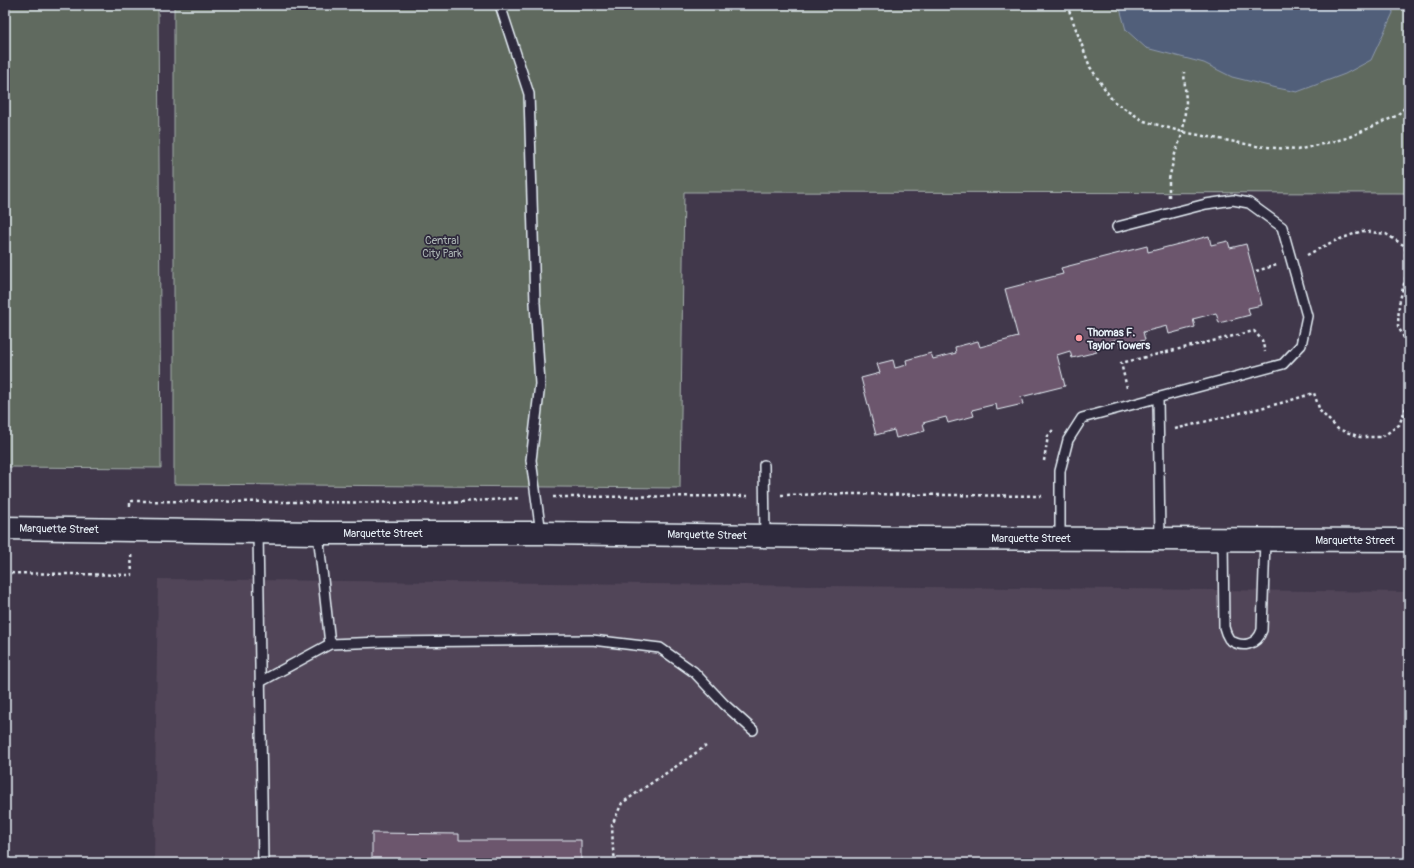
<svg xmlns="http://www.w3.org/2000/svg" width="1414" height="868" viewBox="0 0 1414 868" font-family="Pangolin,sans-serif">
<style>
.built{fill:#514558}
.green{fill:#616a5f;stroke:#a4aeac}
.water{fill:#515f7a;stroke:#8d99ac}
.building{fill:#6c576d;stroke:#e8f1f8}
.lines{fill:none;stroke-linecap:round;stroke-linejoin:round}
.lane-casing{stroke:#e8f1f8;stroke-width:12}
.secondary-casing{stroke:#e8f1f8;stroke-width:25}
.path{stroke:#e8f1f8;stroke-width:2.5;stroke-dasharray:3 3;stroke-linecap:butt}
.lane{stroke:#2f2a3d;stroke-width:9}
.secondary{stroke:#2f2a3d;stroke-width:22}
.poi-dot{fill:#ff9aa2;stroke:#2f2a3d;stroke-width:1.5}
.labels{text-anchor:middle;dominant-baseline:central;stroke-width:3.5;stroke-linejoin:round;paint-order:stroke}
.park-label{font-size:11px;fill:#abb4b3;stroke:#2f2a3d}
.poi-label{font-size:11px;font-weight:bold;fill:#e8f1f8;stroke:#2f2a3d;text-anchor:start}
.street-label{font-size:11px;fill:#e8f1f8;stroke:#2f2a3d}
</style>
<rect width="100%" height="100%" fill="#41384b"/>
<filter id="ink" filterUnits="userSpaceOnUse"><feTurbulence type="fractalNoise" baseFrequency=".025" numOctaves="2"/><feDisplacementMap in="SourceGraphic" scale="8" xChannelSelector="R" yChannelSelector="G"/><feConvolveMatrix kernelMatrix="1 2 1 2 8 2 1 2 1" color-interpolation-filters="sRGB"/></filter>
<g filter="url(#ink)">
<!-- built -->
<polygon class="built" points="158,579 1409,592 1409,863 154,863"/>
<!-- green -->
<g class="green">
<polygon points="5,5 158,5 161,468 5,467"/>
<polygon points="174,5 1409,5 1409,193 684,192 680,488 174,484"/>
</g>
<!-- water -->
<polygon class="water" points="1119,5 1392,5 1393,13 1371,60 1345,74 1297,92 1277,88 1232,77 1204,63 1146,48 1126,30"/>
<!-- building -->
<g class="building">
<polygon points="1209,236 1211,245 1228,241 1230,248 1246,244 1262,305 1248,308 1250,315 1219,323 1216,313 1193,319 1195,327 1169,334 1167,326 1143,332 1145,340 1120,346 1118,339 1095,345 1097,352 1072,358 1070,351 1057,355 1065,386 1021,397 1023,404 997,410 996,404 972,410 974,416 948,423 946,417 923,423 925,431 896,438 894,430 876,435 861,378 880,373 877,364 893,360 895,368 907,365 906,360 931,353 933,359 956,353 955,347 978,341 980,347 1018,337 1005,289 1063,274 1061,268 1147,246 1148,252"/>
<polygon points="372,833 459,834 459,840 581,840 581,863 372,863"/>
</g>
<g class="lines">
<defs>
<g id="lane">
<polyline points="500,5 529,94 535,303 540,384 531,460 541,533"/>
<polyline points="1158,398 1160,539"/>
<polyline points="764,465 765,536"/>
<polyline points="258,532 263,863"/>
<polyline points="318,533 330,644"/>
<polyline points="1060,538 1060,471 1068,440 1082,418 1283,364 1301,345 1307,316 1282,227 1249,203 1233,200 1206,204 1117,227"/>
<path d="M 1223,539 L 1224,627 C 1225,631 1227,636 1229,639 C 1242,649 1257,645 1262,630 L 1265,540"/>
<polyline points="260,682 330,644 382,642 592,640 660,648 694,672 724,704 753,730"/>
</g>
<polyline id="secondary" points="5,528 318,533 541,533 916,538 1409,540"/>
</defs>
<!-- lane casing -->
<use href="#lane" class="lane-casing"/>
<!-- secondary casing -->
<use href="#secondary" class="secondary-casing"/>
<!-- path -->
<g class="path">
<polyline points="1067,5 1090,67 1113,101 1144,121 1183,132 1256,146 1297,150 1347,138 1396,116 1409,104"/>
<polyline points="1169,197 1169,179 1175,154 1183,132 1186,102 1184,72"/>
<polyline points="1307,255 1332,242 1362,231 1386,234 1405,246 1407,272 1399,304 1398,326 1408,346 1409,357"/>
<polyline points="1256,271 1277,265"/>
<polyline points="1127,388 1121,363 1254,331 1262,340 1265,352"/>
<polyline points="1175,429 1285,402 1314,393 1320,411 1338,429 1360,437 1382,437 1399,425 1409,400"/>
<polyline points="1044,461 1048,436 1053,430"/>
<polyline points="781,495 852,494 1044,496"/>
<polyline points="553,497 748,496"/>
<polyline points="130,506 130,501 446,503 520,498"/>
<polyline points="5,573 132,575 131,553"/>
<polyline points="616,863 613,850 612,825 622,803 706,746"/>
</g>
<!-- lane -->
<use href="#lane" class="lane"/>
<!-- secondary -->
<use href="#secondary" class="secondary"/>
</g>
</g>
<!-- markers -->
<circle class="poi-dot" cx="1079" cy="338" r="4"/>
<g class="labels">
<!-- park labels -->
<g class="park-label">
<text x="442" y="240">Central<tspan x="442" dy="13">City Park</tspan></text>
</g>
<!-- poi labels -->
<g class="poi-label">
<text x="1087" y="332">Thomas F.<tspan x="1087" dy="13">Taylor Towers</tspan></text>
</g>
<!-- street labels -->
<g class="street-label">
<text transform="translate(59 529) rotate(1)">Marquette Street</text>
<text x="383" y="533">Marquette Street</text>
<text transform="translate(707 535) rotate(1)">Marquette Street</text>
<text x="1031" y="538">Marquette Street</text>
<text x="1355" y="540">Marquette Street</text>
</g>
</g>
<!-- margin -->
<rect width="1414" height="868" fill="none" stroke="#2f2a3d" stroke-width="20"/>
<rect x="10" y="10" width="1394" height="848" fill="none" stroke="#e8f1f8" stroke-width="1.5" filter="url(#ink)"/>
</svg>
